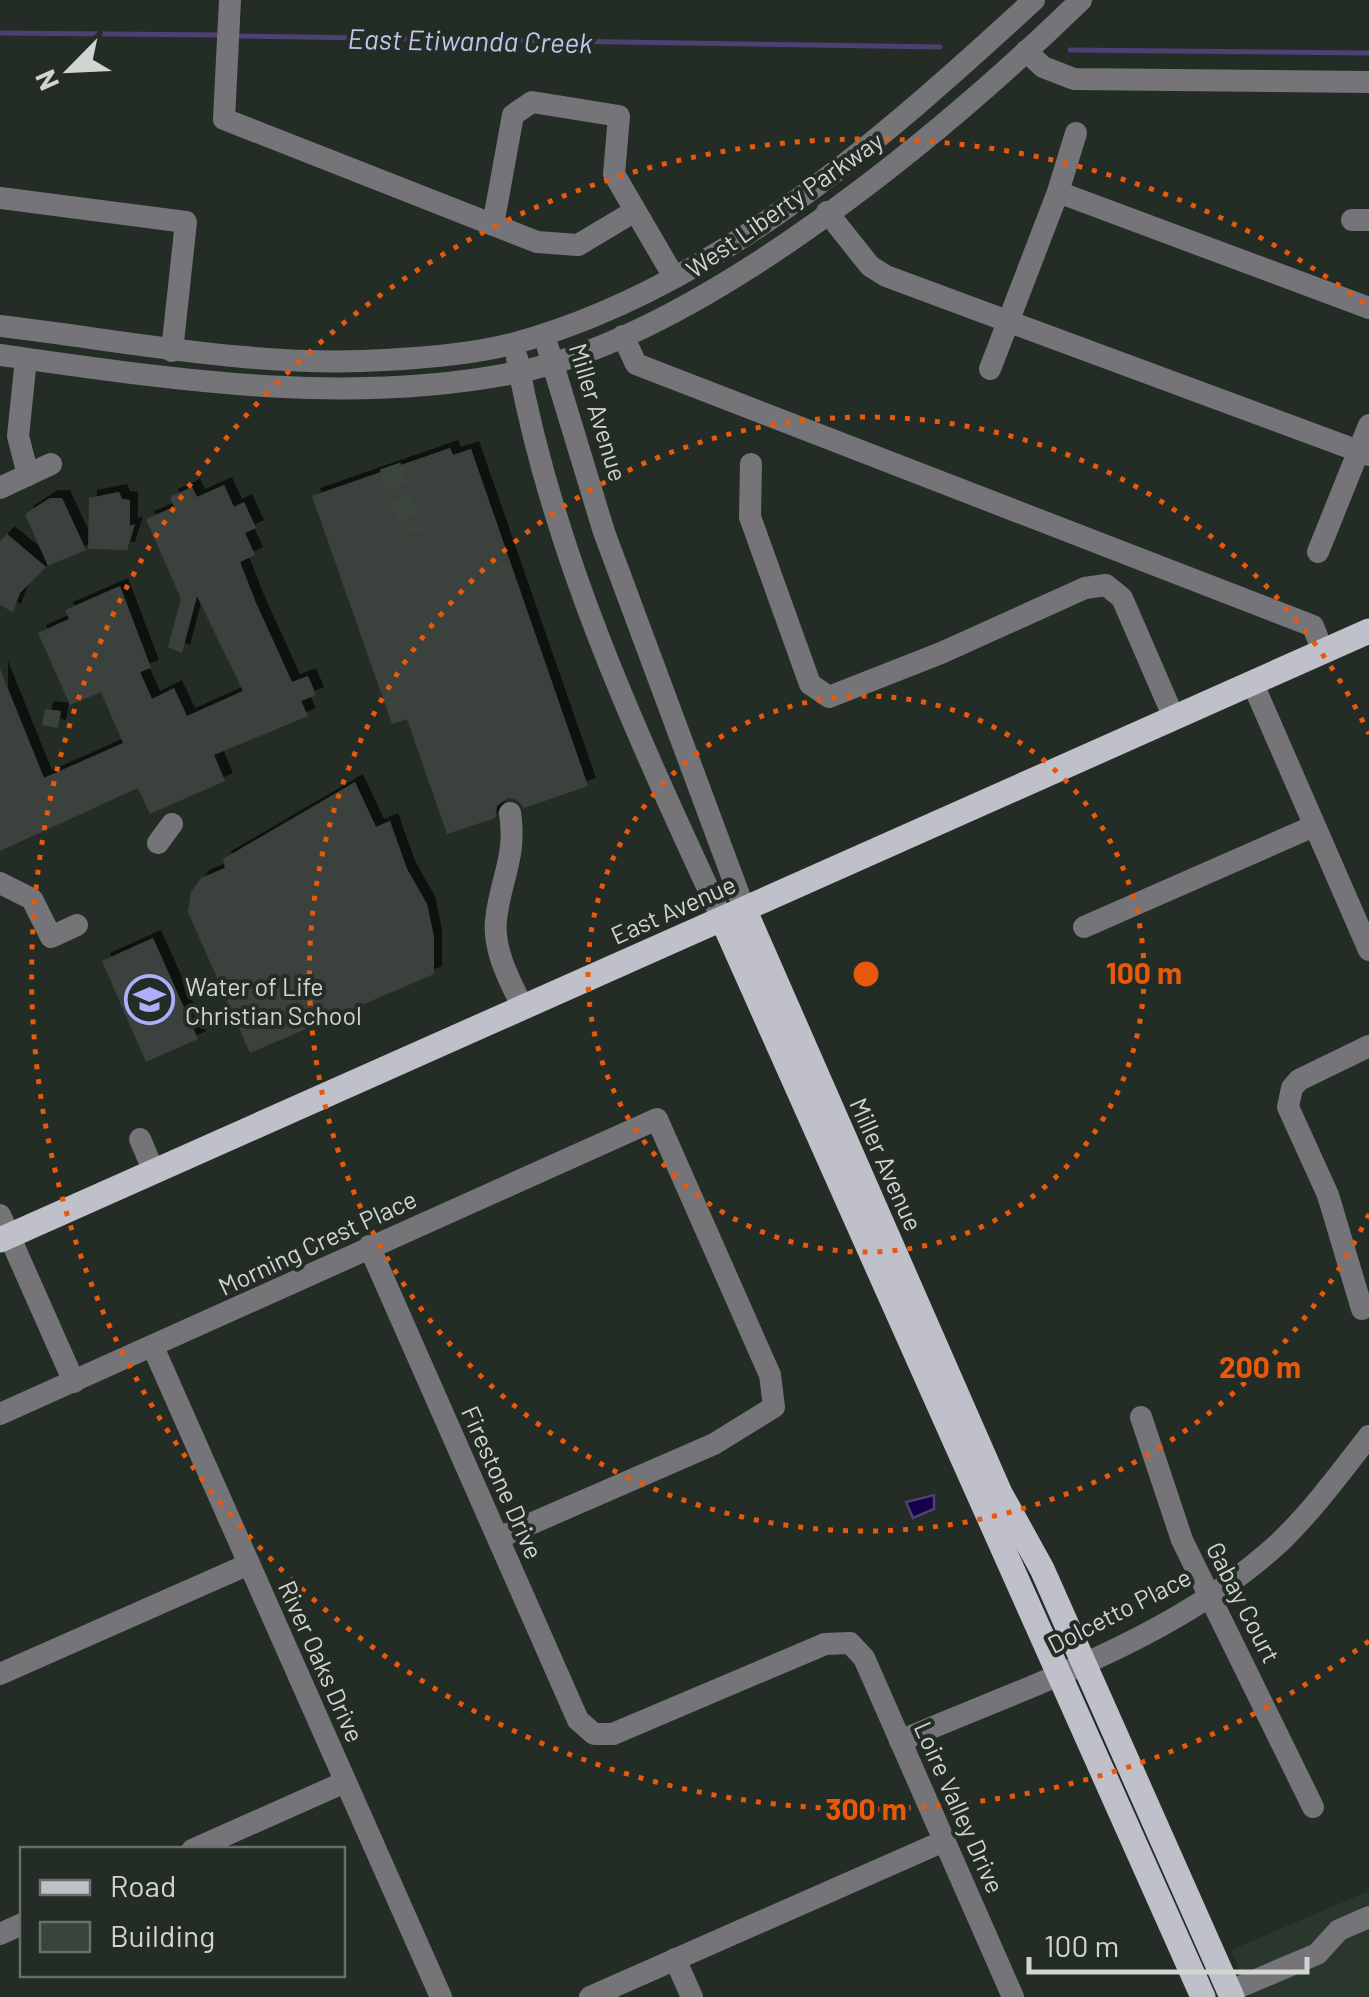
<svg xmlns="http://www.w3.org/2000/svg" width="1369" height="1997" viewBox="0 0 1369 1997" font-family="Barlow,sans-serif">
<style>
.built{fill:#29372c}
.water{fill:#16004a;stroke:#4e4072;stroke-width:2.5}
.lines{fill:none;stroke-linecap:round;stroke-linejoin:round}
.stream{stroke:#4e4072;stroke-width:5}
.building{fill:#3a433c;filter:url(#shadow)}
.minor-tunnel{stroke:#3d453f;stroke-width:22;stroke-dasharray:22 11;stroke-linecap:butt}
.minor{stroke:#747479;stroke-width:22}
.major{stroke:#bfc0ca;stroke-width:25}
.ring{fill:none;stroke:#e8590c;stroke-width:5;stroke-dasharray:5 10}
.labels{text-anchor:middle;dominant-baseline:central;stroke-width:8;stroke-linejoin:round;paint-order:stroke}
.street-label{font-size:25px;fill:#d0d5d1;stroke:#232c25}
.poi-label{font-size:25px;fill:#d0d5d1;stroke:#232c25;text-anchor:start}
.water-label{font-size:28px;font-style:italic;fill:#c2c4ef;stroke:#232c25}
.centre{fill:#e8590c;stroke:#232c25;stroke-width:5}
.ring-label{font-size:30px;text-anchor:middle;font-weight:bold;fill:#e8590c;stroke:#232c25;stroke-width:8;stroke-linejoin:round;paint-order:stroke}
</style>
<defs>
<filter id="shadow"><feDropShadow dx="8" dy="-8" stdDeviation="0" flood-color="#0009"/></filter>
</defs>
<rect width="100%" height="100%" fill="#232c25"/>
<!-- built -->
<polygon class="built" points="1369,1891 1369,1997 1251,1997 1231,1950"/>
<!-- water -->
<polygon class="water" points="934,1495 934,1509 913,1518 906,1502"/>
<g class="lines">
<!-- stream -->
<g class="stream">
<polyline points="0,33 222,35"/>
<polyline points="233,36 940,47"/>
<polyline points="1070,50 1369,53"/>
</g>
</g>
<!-- building -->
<g class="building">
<polygon points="450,448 453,455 471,449 588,786 524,808 517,800 508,798 497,806 495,818 447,834 407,719 392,724 312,496"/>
<polygon points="224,485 234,507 244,502 256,528 245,533 255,555 240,562 256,603 292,682 308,676 316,695 301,701 308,716 214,755 225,781 150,814 138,788 0,851 0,669 44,778 123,743 101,692 70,705 38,633 69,619 65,610 120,586 151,668 140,672 152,699 174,688 187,716 243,691 197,596 182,653 168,647 181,599 146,519 174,507 170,497 192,487 197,497"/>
<polygon points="119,492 122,499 130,500 130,526 135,524 127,550 88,549 89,498"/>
<polygon points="50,498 62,498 86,550 48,566 25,514"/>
<polygon points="7,534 46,567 20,593 13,612 0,605 0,541"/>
<polygon points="45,709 61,711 58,728 42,725"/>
<polygon points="355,782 376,827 390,821 407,869 427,904 434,937 434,974 250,1053 188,912 191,892 201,878 225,868 223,859"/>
<polygon points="153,938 198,1039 146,1062 102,961"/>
</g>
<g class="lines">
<!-- minor-tunnel -->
<polyline class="minor-tunnel" points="390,466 413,533"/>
<!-- minor -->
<g class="minor">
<polyline points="230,0 224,119 537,242 578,245 635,211"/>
<polyline points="1026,51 1043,67 1074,79 1369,82"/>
<polyline points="1058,192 1076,133"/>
<polyline points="0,198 186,222 172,351"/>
<polyline points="827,212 870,266 886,276 1369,455"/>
<polyline points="1352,220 1369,220"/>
<polyline points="493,225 513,115 532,102 619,116 614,174 674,277"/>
<path d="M 0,326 C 128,341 255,368 385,360 C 426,358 472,354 512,344 C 713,290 884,138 1034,0"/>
<polyline points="623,336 636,364 1313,626 1323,652"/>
<polyline points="548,348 604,532 745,911"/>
<path d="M 0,355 C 172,379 346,407 519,372 C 705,333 945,132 1081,0"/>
<path d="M 517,358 C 553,557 639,739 723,921"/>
<polyline points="26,359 18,436 28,475"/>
<polyline points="990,369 1058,192 1369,308"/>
<polyline points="751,464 750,517 810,684 829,697 941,653 1085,588 1106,585 1122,598 1174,718"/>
<polyline points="0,488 51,464"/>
<polyline points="1318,552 1369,425"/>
<polyline points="1253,684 1369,950"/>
<path d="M 510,813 C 517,857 500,880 496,920 C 493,951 510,981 523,1008"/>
<polyline points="158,843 172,824"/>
<polyline points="0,883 32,899 51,937 77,925"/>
<polyline points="1084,927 1314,826"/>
<polyline points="140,1139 154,1172"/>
<polyline points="0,1215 74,1382"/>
<polyline points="369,1246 578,1720 594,1734 613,1734 825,1644 850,1643 864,1658 1013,1997"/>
<polyline points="1362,1309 1328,1195 1288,1107 1292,1088 1299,1080 1369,1046"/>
<polyline points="153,1347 441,1997"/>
<polyline points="0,1414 657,1119 770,1375 774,1407 714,1444 498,1538"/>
<polyline points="1141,1417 1182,1540 1313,1807"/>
<polyline points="0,1674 249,1564"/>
<path d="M 900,1741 C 1030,1685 1175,1639 1280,1542 C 1313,1510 1341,1472 1369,1436"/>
<polyline points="192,1850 345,1782"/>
<polyline points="0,1934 22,1924"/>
<polyline points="675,1959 692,1997"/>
<polyline points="1230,1991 1317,1954 1339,1930 1369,1917"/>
<polyline points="590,1997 944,1841"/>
</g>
<!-- major -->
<g class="major">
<polyline points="745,911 1000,1493 1042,1569 1232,1997"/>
<polyline points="723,921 1203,1997"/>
<polyline points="0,1240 1369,631"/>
</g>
</g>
<!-- distance rings -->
<g class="ring">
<circle cx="866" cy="974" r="278"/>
<path d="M1369 1214A557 557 0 1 1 1369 734"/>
<path d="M1369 1641A835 835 0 1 1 1369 307"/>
</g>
<!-- icons -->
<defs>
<symbol id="school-ring" viewBox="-11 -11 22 22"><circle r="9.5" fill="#232c25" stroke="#aeaefa" stroke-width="1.5"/><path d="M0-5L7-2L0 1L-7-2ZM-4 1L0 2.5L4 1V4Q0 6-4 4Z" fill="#aeaefa"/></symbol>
</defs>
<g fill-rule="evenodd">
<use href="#school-ring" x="122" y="972" width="55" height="55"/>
</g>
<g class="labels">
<!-- street labels -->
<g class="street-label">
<text transform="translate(784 204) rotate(-35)">West Liberty Parkway</text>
<text transform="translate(599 412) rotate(73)">Miller Avenue</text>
<text transform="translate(673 909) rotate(-24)">East Avenue</text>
<text transform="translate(887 1164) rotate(66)">Miller Avenue</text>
<text transform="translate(317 1242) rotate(-25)">Morning Crest Place</text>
<text transform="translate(503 1482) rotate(66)">Firestone Drive</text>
<text transform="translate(1244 1602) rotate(63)">Gabay Court</text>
<text transform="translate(1119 1610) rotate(-27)">Dolcetto Place</text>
<text transform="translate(322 1661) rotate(66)">River Oaks Drive</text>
<text transform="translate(960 1807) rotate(66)">Loire Valley Drive</text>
</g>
<!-- poi labels -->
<g class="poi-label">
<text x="185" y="986">Water of Life<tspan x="185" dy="29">Christian School</tspan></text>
</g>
<!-- water labels -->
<g class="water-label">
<text transform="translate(470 40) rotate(1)">East Etiwanda Creek</text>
</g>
</g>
<circle cx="866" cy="974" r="15" class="centre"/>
<g class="ring-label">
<text x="1144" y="984">100 m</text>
<text x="1260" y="1378">200 m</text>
<text x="866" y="1820">300 m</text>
</g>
<!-- legend -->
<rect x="20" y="1847" width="325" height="130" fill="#232c25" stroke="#68706a" stroke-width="2.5"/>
<rect x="40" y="1880" width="50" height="15" fill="#bfc0ca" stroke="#68706a" stroke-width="2.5"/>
<text x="110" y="1897" font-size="30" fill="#d0d5d1">Road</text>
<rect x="40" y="1922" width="50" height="30" fill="#3a433c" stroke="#68706a" stroke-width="2.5"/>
<text x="110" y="1947" font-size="30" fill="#d0d5d1">Building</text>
<!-- north arrow -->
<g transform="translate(70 70) rotate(246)" stroke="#232c25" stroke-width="8" paint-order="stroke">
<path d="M0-8L18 38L0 25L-18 38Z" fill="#d0d5d1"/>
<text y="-15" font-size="28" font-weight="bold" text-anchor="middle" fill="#d0d5d1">N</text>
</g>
<!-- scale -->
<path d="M1029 1957v15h278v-15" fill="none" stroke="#d0d5d1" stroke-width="5"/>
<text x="1044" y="1957" font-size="30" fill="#d0d5d1" stroke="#232c25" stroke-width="8" paint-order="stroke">100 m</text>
</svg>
